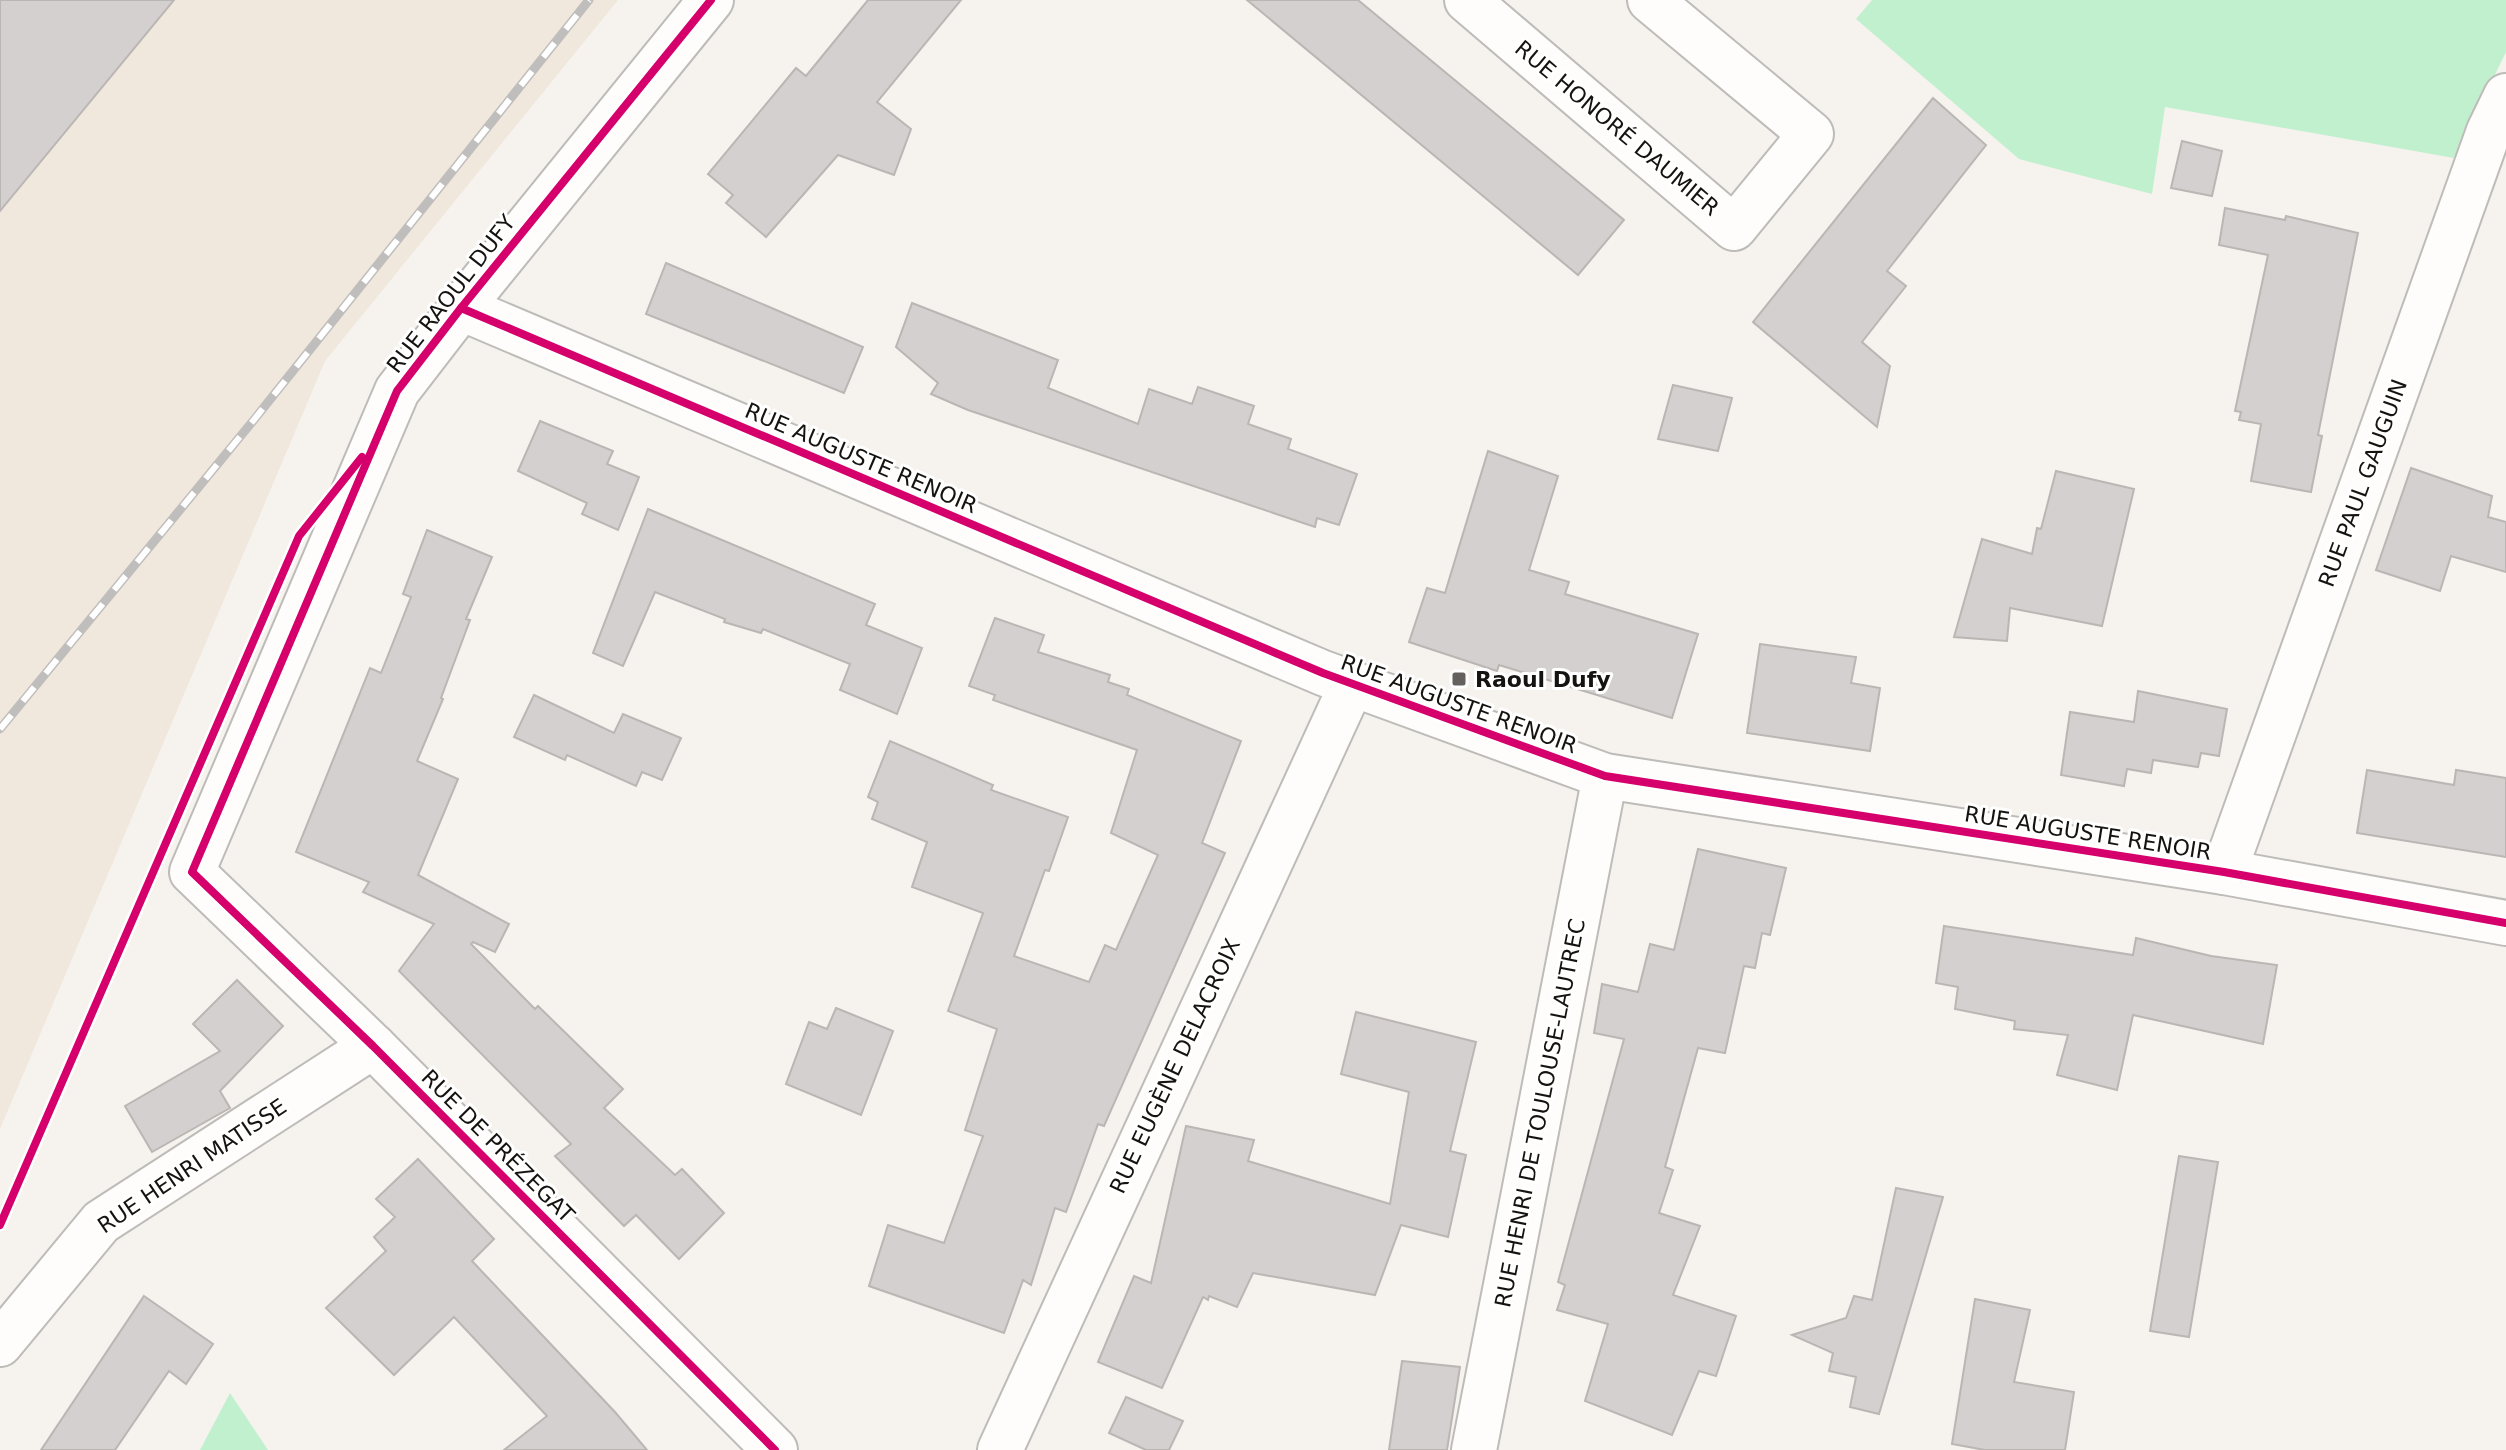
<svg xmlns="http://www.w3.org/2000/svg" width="2506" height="1450" viewBox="0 0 2506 1450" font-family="'DejaVu Sans',sans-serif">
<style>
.built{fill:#f0e7dd}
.green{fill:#c1f0cf}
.building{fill:#d4d0cf;stroke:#bab6b4;stroke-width:2}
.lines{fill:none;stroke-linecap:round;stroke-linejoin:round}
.minor-casing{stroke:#bebcb9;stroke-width:48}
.minor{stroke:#fefdfc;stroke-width:44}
.rail-casing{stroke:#bfbebd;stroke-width:9}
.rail{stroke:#fff;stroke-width:6;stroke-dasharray:18;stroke-linecap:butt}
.cycleway-casing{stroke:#fff;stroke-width:13}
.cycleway{stroke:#d6006c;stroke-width:8}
.poi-dot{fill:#64615e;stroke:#fff;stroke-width:3}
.labels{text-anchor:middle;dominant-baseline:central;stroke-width:6;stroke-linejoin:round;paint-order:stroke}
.street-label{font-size:22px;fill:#151310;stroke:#fff}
.poi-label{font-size:22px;font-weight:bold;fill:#151310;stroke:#fff;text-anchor:start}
</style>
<rect width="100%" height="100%" fill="#f6f2ee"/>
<!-- built -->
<polygon class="built" points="0,0 618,0 325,361 0,1129"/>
<!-- green -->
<g class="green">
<polygon points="1872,0 2506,0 2506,52 2454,158 2165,107 2152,194 2019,159 1856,19"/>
<polygon points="230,1393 268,1450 200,1450"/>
</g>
<!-- building -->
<g class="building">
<polygon points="0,0 174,0 0,211"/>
<polygon points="868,0 961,0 877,102 911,129 894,175 838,155 766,237 726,203 733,195 708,174 796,68 806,76"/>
<polygon points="1247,0 1358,0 1624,220 1578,275"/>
<polygon points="1933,98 1986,145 1887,271 1906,286 1862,342 1890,366 1877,427 1753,322"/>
<polygon points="2182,141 2222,151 2212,196 2171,188"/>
<polygon points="2225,208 2285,220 2286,216 2358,233 2318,435 2322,436 2311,492 2251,481 2261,424 2239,420 2241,412 2235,411 2268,255 2219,245"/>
<polygon points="666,263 863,347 844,393 646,314"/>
<polygon points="912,303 1058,360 1048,388 1138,424 1149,389 1192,404 1198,387 1254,406 1248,424 1291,439 1288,449 1357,474 1339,525 1317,518 1315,527 968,410 931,394 938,383 896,347"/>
<polygon points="1673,385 1732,398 1718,451 1658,439"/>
<polygon points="540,421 613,451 607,464 639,477 618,530 582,514 587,503 518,471"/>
<polygon points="1488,451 1558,476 1529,570 1569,582 1565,594 1698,634 1672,718 1499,665 1497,671 1409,642 1427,588 1445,593"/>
<polygon points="2411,468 2492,496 2488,517 2506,522 2506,572 2451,556 2440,591 2376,570"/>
<polygon points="2056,471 2134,489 2102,626 2010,608 2007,641 1954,637 1982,539 2032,554 2037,528 2041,529"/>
<polygon points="648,509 875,604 866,625 922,648 897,714 840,690 850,664 763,629 761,633 724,622 725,619 655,592 623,666 593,653"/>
<polygon points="427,530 492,557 466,619 470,620 441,698 443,699 417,761 458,779 418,875 509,924 495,952 473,942 471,944 535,1009 538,1006 623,1089 604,1108 675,1175 682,1169 724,1213 679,1259 636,1215 624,1226 555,1156 571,1144 399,971 434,924 363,892 369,882 296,852 370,668 381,673 411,597 403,594"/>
<polygon points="995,618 1044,635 1038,652 1110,675 1108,682 1129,689 1127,695 1241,741 1202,843 1225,853 1104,1126 1098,1124 1066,1212 1055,1208 1031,1285 1023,1280 1004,1333 869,1286 888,1225 944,1243 983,1136 965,1130 997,1029 948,1011 983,913 912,887 927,842 872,819 878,802 868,797 890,741 993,785 991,790 1068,817 1049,871 1045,870 1014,956 1089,982 1105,945 1116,950 1158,855 1111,833 1137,750 993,700 995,695 969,686"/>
<polygon points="1760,644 1856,657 1851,683 1880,688 1870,751 1747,733"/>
<polygon points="2138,691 2227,709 2219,756 2201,753 2198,767 2153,760 2151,773 2127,769 2124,786 2061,775 2070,712 2134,722"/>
<polygon points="534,695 614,733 623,714 681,738 662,780 642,772 636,786 567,755 565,760 514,737"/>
<polygon points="2367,770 2454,785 2456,770 2506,778 2506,857 2357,833"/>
<polygon points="1698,849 1786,868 1770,935 1762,933 1755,968 1744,966 1725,1053 1698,1048 1665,1167 1673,1170 1659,1213 1700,1226 1673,1295 1736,1316 1716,1376 1699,1371 1672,1435 1585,1401 1608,1324 1557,1310 1565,1285 1558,1282 1624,1039 1594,1033 1602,984 1638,992 1650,944 1674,950"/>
<polygon points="1944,926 2133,955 2136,938 2211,956 2277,965 2263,1044 2133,1015 2117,1090 2057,1075 2068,1035 2014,1029 2015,1021 1955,1009 1958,987 1936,983"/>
<polygon points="237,980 283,1026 220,1091 230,1108 152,1152 125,1106 220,1051 193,1024"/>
<polygon points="836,1008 893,1031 861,1115 786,1084 809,1022 827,1029"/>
<polygon points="1356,1012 1476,1042 1450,1151 1466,1155 1448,1237 1401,1225 1375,1295 1253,1273 1237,1307 1209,1296 1208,1300 1203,1297 1162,1388 1098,1362 1134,1276 1151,1283 1186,1126 1254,1140 1248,1161 1390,1204 1409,1092 1341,1074"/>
<polygon points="2179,1156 2218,1162 2189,1337 2150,1331"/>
<polygon points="418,1159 494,1239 472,1261 615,1412 647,1450 504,1450 547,1416 454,1317 394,1375 326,1308 386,1251 374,1237 395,1217 376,1199"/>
<polygon points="1896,1188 1943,1197 1879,1414 1850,1407 1856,1377 1829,1371 1833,1353 1792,1335 1846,1318 1854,1296 1872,1300"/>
<polygon points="144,1296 213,1344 186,1384 169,1371 115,1450 41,1450"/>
<polygon points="1975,1299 2030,1310 2014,1382 2074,1392 2065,1450 1985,1450 1952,1444"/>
<polygon points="1402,1361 1460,1367 1447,1450 1389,1450"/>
<polygon points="1126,1397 1183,1421 1169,1450 1146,1450 1109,1433"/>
</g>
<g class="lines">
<defs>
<g id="minor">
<polyline points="711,0 461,308 397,391 192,872 373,1046 775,1450"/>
<polyline points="1467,0 1734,228 1811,134 1650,0"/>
<polyline points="461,308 1323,673 1605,776 2224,872 2506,923"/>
<polyline points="2224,872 2489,131 2506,96"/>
<polyline points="0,1344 101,1222 373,1046"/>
<polyline points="1000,1450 1352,684"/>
<polyline points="1474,1450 1605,776"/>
</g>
</defs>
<!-- minor casing -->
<use href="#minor" class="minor-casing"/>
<!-- minor -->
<use href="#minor" class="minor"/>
<defs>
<polyline id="rail" points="0,729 257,416 589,0"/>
</defs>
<!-- rail casing -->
<use href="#rail" class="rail-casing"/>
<!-- rail -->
<use href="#rail" class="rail"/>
<defs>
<g id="cycleway">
<polyline points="711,0 461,308 397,391 192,872 373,1046 775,1450"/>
<polyline points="461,308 1323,673 1605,776 2224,872 2506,923"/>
<polyline points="0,1225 299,536 362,457"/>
</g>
</defs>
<!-- cycleway casing -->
<use href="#cycleway" class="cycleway-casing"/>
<!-- cycleway -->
<use href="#cycleway" class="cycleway"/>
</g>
<!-- markers -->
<rect class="poi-dot" x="1451" y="671" width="16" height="16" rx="4"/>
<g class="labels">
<!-- street labels -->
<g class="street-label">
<text transform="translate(1617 128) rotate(40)">RUE HONORÉ DAUMIER</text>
<text transform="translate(451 294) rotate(-52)">RUE RAOUL DUFY</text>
<text transform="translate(861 458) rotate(23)">RUE AUGUSTE RENOIR</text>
<text transform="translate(2363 483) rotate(-70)">RUE PAUL GAUGUIN</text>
<text transform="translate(1459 704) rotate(20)">RUE AUGUSTE RENOIR</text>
<text transform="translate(2088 833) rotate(9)">RUE AUGUSTE RENOIR</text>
<text transform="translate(1175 1066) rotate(-65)">RUE EUGÈNE DELACROIX</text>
<text transform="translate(1540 1113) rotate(-79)">RUE HENRI DE TOULOUSE-LAUTREC</text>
<text transform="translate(498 1146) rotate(45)">RUE DE PRÉZEGAT</text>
<text transform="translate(192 1166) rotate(-34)">RUE HENRI MATISSE</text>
</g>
<!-- poi labels -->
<g class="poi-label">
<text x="1475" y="679">Raoul Dufy</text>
</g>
</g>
</svg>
